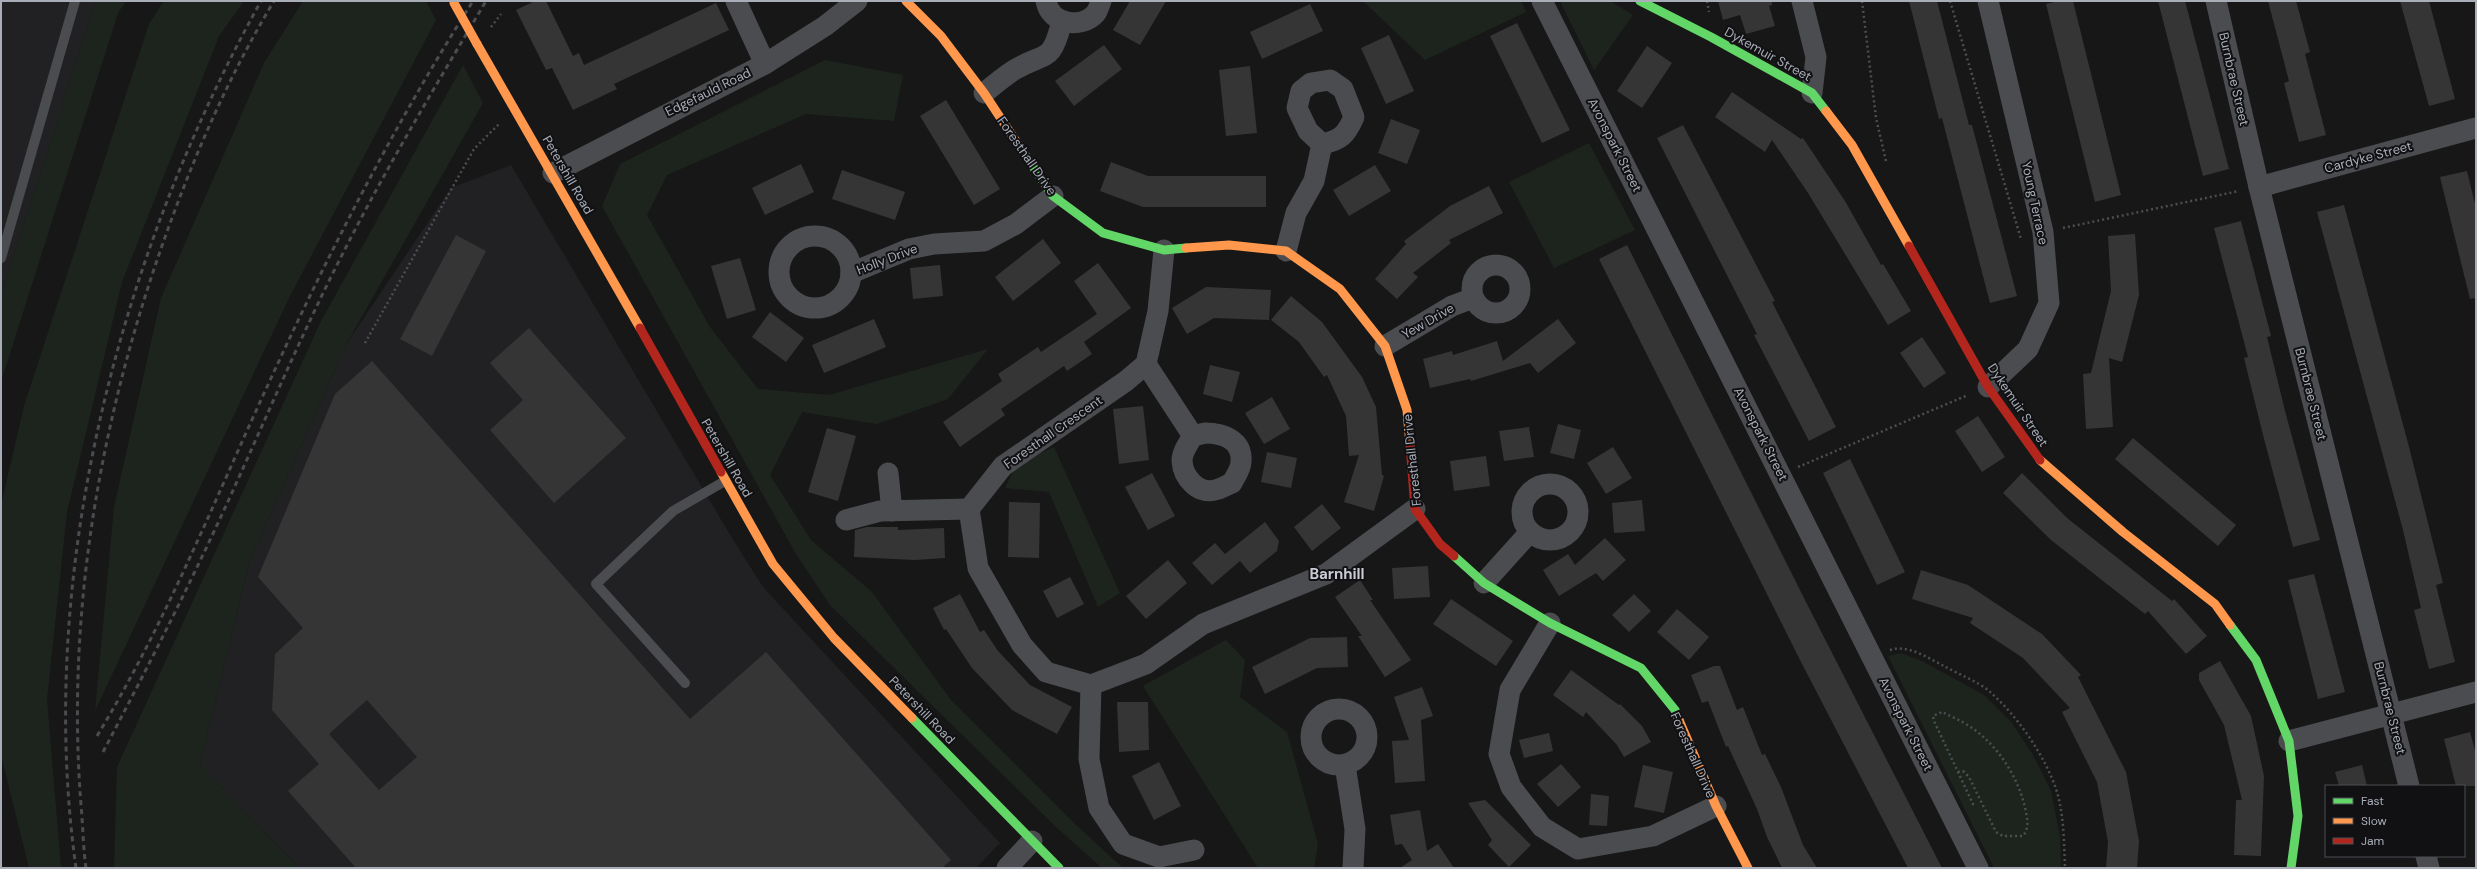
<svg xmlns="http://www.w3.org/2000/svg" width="2477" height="869" viewBox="0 0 2477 869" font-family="'DM Sans',sans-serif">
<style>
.built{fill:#212123}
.green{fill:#1d241e}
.building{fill:#353536;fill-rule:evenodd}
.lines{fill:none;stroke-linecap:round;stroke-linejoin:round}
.path{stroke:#4d4e52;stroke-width:2.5;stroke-dasharray:2 3;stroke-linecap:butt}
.lane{stroke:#4b4c50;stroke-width:10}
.street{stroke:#4b4c50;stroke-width:21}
.fast{stroke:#63d668;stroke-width:9}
.slow{stroke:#ff974d;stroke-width:9}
.jam{stroke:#b3261e;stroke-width:9}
.rail{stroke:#4b4c4f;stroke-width:3;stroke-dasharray:5 4;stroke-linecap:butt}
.slow-bridge{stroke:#ff974d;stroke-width:9}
.labels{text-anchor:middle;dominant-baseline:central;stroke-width:4;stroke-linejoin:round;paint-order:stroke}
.street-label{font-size:13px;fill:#a8adb8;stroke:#111113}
.quarter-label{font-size:15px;font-weight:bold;fill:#c9ccd4;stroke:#111113}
</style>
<rect width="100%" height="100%" fill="#171717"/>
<!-- built -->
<g class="built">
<polygon points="1,1 96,1 1,295"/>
<polygon points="511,165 732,538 763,587 1000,843 976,868 299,868 200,765 250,560 347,343 451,188"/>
</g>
<!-- green -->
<g class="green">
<polygon points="96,1 126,1 118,13 1,382 1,295"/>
<polygon points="164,1 244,1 219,36 122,282 67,512 47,699 61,868 29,868 1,755 1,505 24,406 149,24"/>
<polygon points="303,1 426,1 436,20 290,296 95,711 114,507 161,298 264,63"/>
<polygon points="1363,1 1521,1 1526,12 1425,60"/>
<polygon points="1560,1 1610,1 1633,15 1594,70"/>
<polygon points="825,60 903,75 894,121 806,114 667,175 647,215 710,327 758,389 829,395 988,349 948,399 877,424 802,412 770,475 811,540 872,592 951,700 1074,823 1123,868 1102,868 1056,827 830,605 796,554 602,206 620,164"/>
<polygon points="463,65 483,103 347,343 250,560 200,765 299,868 114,868 117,767 321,321"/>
<polygon points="1589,143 1635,230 1554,268 1509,182"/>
<polygon points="1054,447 1120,593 1098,607 1049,492 1005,488 1017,464"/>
<polygon points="1226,640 1245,660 1240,697 1287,732 1318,844 1314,868 1258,868 1143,686"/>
<polygon points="1901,653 1922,661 1984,695 2012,723 2033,755 2051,791 2060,837 2061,868 1994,868 1888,656"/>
</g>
<!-- building -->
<g class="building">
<polygon points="535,1 546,1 573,56 579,53 584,65 716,3 729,30 614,84 617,89 573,110 552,68 546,70 516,10"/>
<polygon points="1130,1 1166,1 1140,45 1113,30"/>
<polygon points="1718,1 1772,1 1772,5 1769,6 1775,26 1746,34 1740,15 1723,20"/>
<polygon points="1909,1 1937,1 1969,125 1972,125 2017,296 1990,303 1942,118 1939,119"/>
<polygon points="2059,1 2073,1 2121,195 2095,202 2046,4"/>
<polygon points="2158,1 2185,1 2229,169 2203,176"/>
<polygon points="2268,1 2296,1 2310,52 2305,54 2326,135 2299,142 2284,83 2289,81"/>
<polygon points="2400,1 2429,1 2455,99 2429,106"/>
<polygon points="1310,4 1323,31 1262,59 1250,32"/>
<polygon points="1517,23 1570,130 1542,143 1490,36"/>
<polygon points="1389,35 1414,91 1386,104 1361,48"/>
<polygon points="1104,45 1122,69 1074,106 1055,81"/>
<polygon points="1647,46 1672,63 1642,108 1617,91"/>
<polygon points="1250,66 1257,133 1226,136 1219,70"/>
<polygon points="1732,92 1801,139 1803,138 1845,201 1881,265 1883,264 1911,311 1888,325 1808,193 1772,140 1765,152 1715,117"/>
<polygon points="946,100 1000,189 974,205 920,116"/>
<polygon points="1391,119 1420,130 1407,164 1378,153"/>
<polygon points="1683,125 1775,301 1772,302 1836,427 1809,441 1754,335 1757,334 1657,138"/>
<polygon points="1111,162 1148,176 1266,176 1266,207 1143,207 1100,191"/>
<polygon points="801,164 814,192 765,215 752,188"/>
<polygon points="1375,165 1391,191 1349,216 1333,190"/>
<polygon points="842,170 905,192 895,220 832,199"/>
<polygon points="2467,171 2476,208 2476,298 2470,299 2440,177"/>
<polygon points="1489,186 1503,213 1449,240 1451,243 1413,273 1418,277 1397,299 1375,279 1406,244 1404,241 1450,206"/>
<polygon points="2344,205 2408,443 2443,583 2436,585 2455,662 2429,669 2414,610 2421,608 2403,530 2317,212"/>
<polygon points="2241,221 2271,336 2267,337 2285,411 2320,540 2293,547 2263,435 2244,358 2248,357 2214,228"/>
<polygon points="2135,234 2139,295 2122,362 2109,358 2113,427 2086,429 2083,374 2091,373 2111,291 2108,236"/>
<polygon points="456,235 486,251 432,356 400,339"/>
<polygon points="1043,239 1061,263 1013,301 995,277"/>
<polygon points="1627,245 1806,602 1942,868 1908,868 1800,660 1599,259"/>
<polygon points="740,258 756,310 727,319 711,266"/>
<polygon points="1098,263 1131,308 1084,342 1092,354 1067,371 1064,366 1001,409 1005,415 960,447 943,422 1002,381 998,374 1038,347 1041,352 1097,314 1074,281"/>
<polygon points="940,265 943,296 913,299 910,268"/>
<polygon points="1206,287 1271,290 1269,320 1214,318 1187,334 1172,308"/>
<polygon points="1291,296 1322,322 1362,377 1376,407 1382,475 1384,476 1374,511 1344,502 1359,455 1349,456 1346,416 1327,375 1324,377 1299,342 1271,320"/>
<polygon points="770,312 804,338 786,362 752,337"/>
<polygon points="874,319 886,347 824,373 812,345"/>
<polygon points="1558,319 1576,343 1538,373 1530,363 1471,381 1470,379 1430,388 1423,359 1452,351 1453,355 1497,341 1503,361"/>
<polygon points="529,328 626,438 554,503 490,430 523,400 490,363"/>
<polygon points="1922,337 1946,373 1924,388 1900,353"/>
<path d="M 372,361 L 690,719 L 766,652 L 951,860 L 942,868 L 356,868 L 288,791 L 319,764 L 272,710 L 275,654 L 303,628 L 258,577 L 335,394 ZM 367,700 L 417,757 L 379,790 L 329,734 Z"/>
<polygon points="1210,365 1240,372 1232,402 1203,394"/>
<polygon points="1272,397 1290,429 1264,444 1245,413"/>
<polygon points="1143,406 1149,460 1119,464 1113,409"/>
<polygon points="1978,416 2005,457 1982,472 1955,431"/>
<polygon points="1558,424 1581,430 1574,459 1550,453"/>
<polygon points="1529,427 1534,457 1504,461 1499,431"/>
<polygon points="827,428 856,436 838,501 808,492"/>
<polygon points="2133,438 2236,525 2218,546 2115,459"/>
<polygon points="1613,447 1632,478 1606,494 1587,463"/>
<polygon points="1267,452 1297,458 1291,488 1261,482"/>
<polygon points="1486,456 1490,486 1454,491 1450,461"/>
<polygon points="1850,459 1905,572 1877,585 1823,473"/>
<polygon points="1152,473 1175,516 1148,530 1125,487"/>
<polygon points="2022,473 2067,518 2172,601 2174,599 2207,636 2186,654 2148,611 2145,614 2051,540 2003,493"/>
<polygon points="1642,500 1645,531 1614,533 1612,503"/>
<polygon points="1009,502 1040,503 1039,558 1008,557"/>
<polygon points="1322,504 1341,528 1312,551 1294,527"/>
<polygon points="1265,522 1279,541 1277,551 1250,573 1240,561 1212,585 1192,563 1215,543 1225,554"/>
<polygon points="867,527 898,527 898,530 944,528 945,558 915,560 854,557 855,530"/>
<polygon points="1605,538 1626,560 1603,581 1596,573 1559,596 1543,570 1568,554 1575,565"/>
<polygon points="1168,560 1187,583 1146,619 1126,596"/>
<polygon points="1428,566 1430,597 1394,599 1392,568"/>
<polygon points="1921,570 1968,585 2042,634 2081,675 2078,677 2126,772 2139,841 2137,868 2106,868 2108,842 2097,782 2062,712 2070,708 2023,658 1970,623 1973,618 1912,599"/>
<polygon points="2314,574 2345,692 2318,699 2288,580"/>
<polygon points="1070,577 1084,604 1057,618 1043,591"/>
<polygon points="1360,580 1373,600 1370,600 1411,660 1385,677 1358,636 1362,636 1335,597"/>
<polygon points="960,594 980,632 984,630 998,651 1030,685 1072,707 1057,734 1012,710 972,668 946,629 944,630 933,608"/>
<polygon points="1634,594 1651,611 1629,632 1612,615"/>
<polygon points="1451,599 1513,641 1496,666 1433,624"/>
<polygon points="1677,609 1709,637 1689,660 1657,632"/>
<polygon points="1347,637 1348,667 1317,668 1265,694 1252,667 1310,638"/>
<polygon points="2220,661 2251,716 2264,776 2261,856 2234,855 2236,800 2242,800 2224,725 2199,680 2199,673"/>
<polygon points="1714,666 1720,666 1737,710 1743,707 1762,755 1765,754 1781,787 1803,845 1817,868 1782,868 1767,837 1757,809 1728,746 1726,747 1708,701 1702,703 1691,675"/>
<polygon points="1571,670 1619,705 1620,704 1642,726 1651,742 1624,757 1617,745 1586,712 1583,717 1553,695"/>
<polygon points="1422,687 1433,716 1421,720 1425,781 1395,783 1392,741 1409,740 1394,697"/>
<polygon points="1117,702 1148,702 1149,750 1119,752"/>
<polygon points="2470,732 2476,754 2476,786 2456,786 2444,739"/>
<polygon points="1549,733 1553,751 1524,758 1519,740"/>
<polygon points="1159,762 1181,806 1154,820 1132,776"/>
<polygon points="1561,764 1581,787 1558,807 1537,784"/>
<polygon points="1643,765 1673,772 1664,813 1634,807"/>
<polygon points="2362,765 2367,786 2339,786 2335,772"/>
<polygon points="1591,794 1609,796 1607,826 1589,825"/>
<polygon points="1485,800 1531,845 1509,867 1488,845 1492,840 1468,803"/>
<polygon points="1420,810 1427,851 1438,844 1454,868 1400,868 1412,860 1402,844 1395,845 1390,815"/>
</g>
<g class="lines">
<!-- path -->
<g class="path">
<polyline points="1707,1 1709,12"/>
<polyline points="1862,1 1876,118 1886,161"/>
<polyline points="1950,1 2021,239"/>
<polyline points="491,27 501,14"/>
<polyline points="2063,228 2239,191"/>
<polyline points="365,343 474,149 499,124"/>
<polyline points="1798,467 1968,395"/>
<path d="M 1890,650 C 1908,644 1928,658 1944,666 C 1958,674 1977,681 1989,691 C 2017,715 2046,757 2057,792 C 2064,816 2064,843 2065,868"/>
<path d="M 1958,772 L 1963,771 L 1969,777 L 1996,832 L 2003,836 L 2023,836 C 2030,827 2027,818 2025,807 C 2017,775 1997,744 1969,726 C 1960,720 1950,716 1942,712 L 1933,716 L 1934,721 L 1973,804 L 1970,805"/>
</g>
<!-- lane -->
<g class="lane">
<polyline points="1,258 75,1"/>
<polyline points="685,683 596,584 673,511 725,481"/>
</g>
<!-- street -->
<g class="street">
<polyline points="736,1 765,64"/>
<path d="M 1046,1 C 1050,24 1081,30 1096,13 C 1098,10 1100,4 1101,1"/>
<polyline points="1542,1 1978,868"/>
<polyline points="1802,1 1816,57 1812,93"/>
<polyline points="2216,1 2259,187 2409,786"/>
<path d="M 1330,80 L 1343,89 L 1354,117 C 1346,135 1341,140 1322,144 L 1308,131 L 1297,108 L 1301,91 L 1311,83 Z"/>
<path d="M 984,93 C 994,85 1003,77 1014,70 C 1046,51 1051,65 1062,21"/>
<polyline points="553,173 765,64 825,26 857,1"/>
<polyline points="2259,187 2476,128"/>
<circle cx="815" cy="272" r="36"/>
<polyline points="1164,250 1158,311 1146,364 1126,381 1003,466 969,509 978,568 1022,645 1046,672 1091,685 1146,664 1203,624 1326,574 1415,509"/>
<polyline points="1286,251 1296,213 1314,181 1322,144"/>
<circle cx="1496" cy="289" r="24"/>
<polyline points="851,273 909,249 934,244 984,241 1016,224 1053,196"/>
<polyline points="1385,346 1452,306 1473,298"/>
<polyline points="1146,364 1193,436"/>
<polyline points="1988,387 2028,349 2049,303 2043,232 1988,1"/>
<path d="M 1205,433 C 1223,433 1243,440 1241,462 C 1241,469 1235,477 1232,483 C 1227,485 1221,489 1215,490 C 1198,495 1183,477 1182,461 C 1182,452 1188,444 1193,436 Z"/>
<polyline points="888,473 892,511"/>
<circle cx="1550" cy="512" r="28"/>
<polyline points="846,520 880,511 969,509"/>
<polyline points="1484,583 1530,532"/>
<polyline points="1550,623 1510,690 1499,754 1511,787 1542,827 1578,849 1653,836 1716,806"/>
<polyline points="1091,685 1089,759 1099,808 1123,844 1159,857 1194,850"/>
<circle cx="1339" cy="737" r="28"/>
<polyline points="2289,741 2476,692"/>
<polyline points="1345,765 1355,829 1353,868"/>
<polyline points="2426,856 2429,868"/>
<polyline points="1007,868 1032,841"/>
</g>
<!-- fast -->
<g class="fast">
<polyline points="1640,1 1711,37 1812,93 1826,111"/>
<polyline points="1019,146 1053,196 1103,233 1164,250 1186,248"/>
<polyline points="1454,556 1484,583 1550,623 1641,668 1675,710 1679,720"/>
<polyline points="2230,625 2256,660 2289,741 2298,816 2291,868"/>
<polyline points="912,718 1059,868"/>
</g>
<!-- slow -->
<g class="slow">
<polyline points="906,1 941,36 984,93 1019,146"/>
<polyline points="477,44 640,328"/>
<polyline points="1826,111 1852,145 1909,246"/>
<polyline points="1186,248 1229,245 1286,251 1340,289 1385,346 1407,410 1410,445"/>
<polyline points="2040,460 2123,532 2215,604 2230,625"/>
<polyline points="721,472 773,564 834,638 912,718"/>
<polyline points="1679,720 1716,806 1748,868"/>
</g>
<!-- jam -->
<g class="jam">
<polyline points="1909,246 1988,387 2040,460"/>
<polyline points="640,328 721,472"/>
<polyline points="1410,445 1415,509 1440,544 1454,556"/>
</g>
<!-- rail -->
<g class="rail">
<path d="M 97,736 C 164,626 212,506 266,389 C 327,256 394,125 473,1"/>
<path d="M 103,752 C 140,682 176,612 210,540 C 255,445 294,349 342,255 C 386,168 436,85 486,1"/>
<path d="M 76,868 C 35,575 119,256 261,1"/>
<path d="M 86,868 C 83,847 83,826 81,805 C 65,602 104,399 175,210 C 202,138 234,67 274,1"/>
</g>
<!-- slow-bridge -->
<polyline class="slow-bridge" points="454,3 477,44"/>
</g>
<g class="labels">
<!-- street labels -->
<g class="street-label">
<text transform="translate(1768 54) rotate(29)">Dykemuir Street</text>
<text transform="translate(2234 79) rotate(77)">Burnbrae Street</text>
<text transform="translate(708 92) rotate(-26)">Edgefauld Road</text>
<text transform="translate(1615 145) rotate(63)">Avonspark Street</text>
<text transform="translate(1027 156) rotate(55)">Foresthall Drive</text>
<text transform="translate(2368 157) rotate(-15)">Cardyke Street</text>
<text transform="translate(568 175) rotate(60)">Petershill Road</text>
<text transform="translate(2035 203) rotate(78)">Young Terrace</text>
<text transform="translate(887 259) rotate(-21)">Holly Drive</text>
<text transform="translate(1428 321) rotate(-30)">Yew Drive</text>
<text transform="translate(2311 394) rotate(76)">Burnbrae Street</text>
<text transform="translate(2018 405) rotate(56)">Dykemuir Street</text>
<text transform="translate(1053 432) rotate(-35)">Foresthall Crescent</text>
<text transform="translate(1761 434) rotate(63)">Avonspark Street</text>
<text transform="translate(727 458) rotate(60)">Petershill Road</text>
<text transform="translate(1412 460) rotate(-96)">Foresthall Drive</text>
<text transform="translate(2390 708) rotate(76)">Burnbrae Street</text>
<text transform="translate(922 710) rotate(46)">Petershill Road</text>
<text transform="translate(1906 724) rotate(63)">Avonspark Street</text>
<text transform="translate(1693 755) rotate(66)">Foresthall Drive</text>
</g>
<!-- quarter labels -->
<g class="quarter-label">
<text x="1337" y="574">Barnhill</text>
</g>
</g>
<!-- border -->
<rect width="2477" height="869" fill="none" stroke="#a8adb8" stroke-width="4"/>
<!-- legend -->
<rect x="2325" y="785" width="140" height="72" fill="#111113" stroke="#4d4f55"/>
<rect x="2333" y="798" width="20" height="6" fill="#63d668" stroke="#4d4f55"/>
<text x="2361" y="805" font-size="12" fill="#a8adb8">Fast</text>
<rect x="2333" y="818" width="20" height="6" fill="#ff974d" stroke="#4d4f55"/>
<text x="2361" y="825" font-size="12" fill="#a8adb8">Slow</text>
<rect x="2333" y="838" width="20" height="6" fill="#b3261e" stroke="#4d4f55"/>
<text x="2361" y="845" font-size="12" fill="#a8adb8">Jam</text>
</svg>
